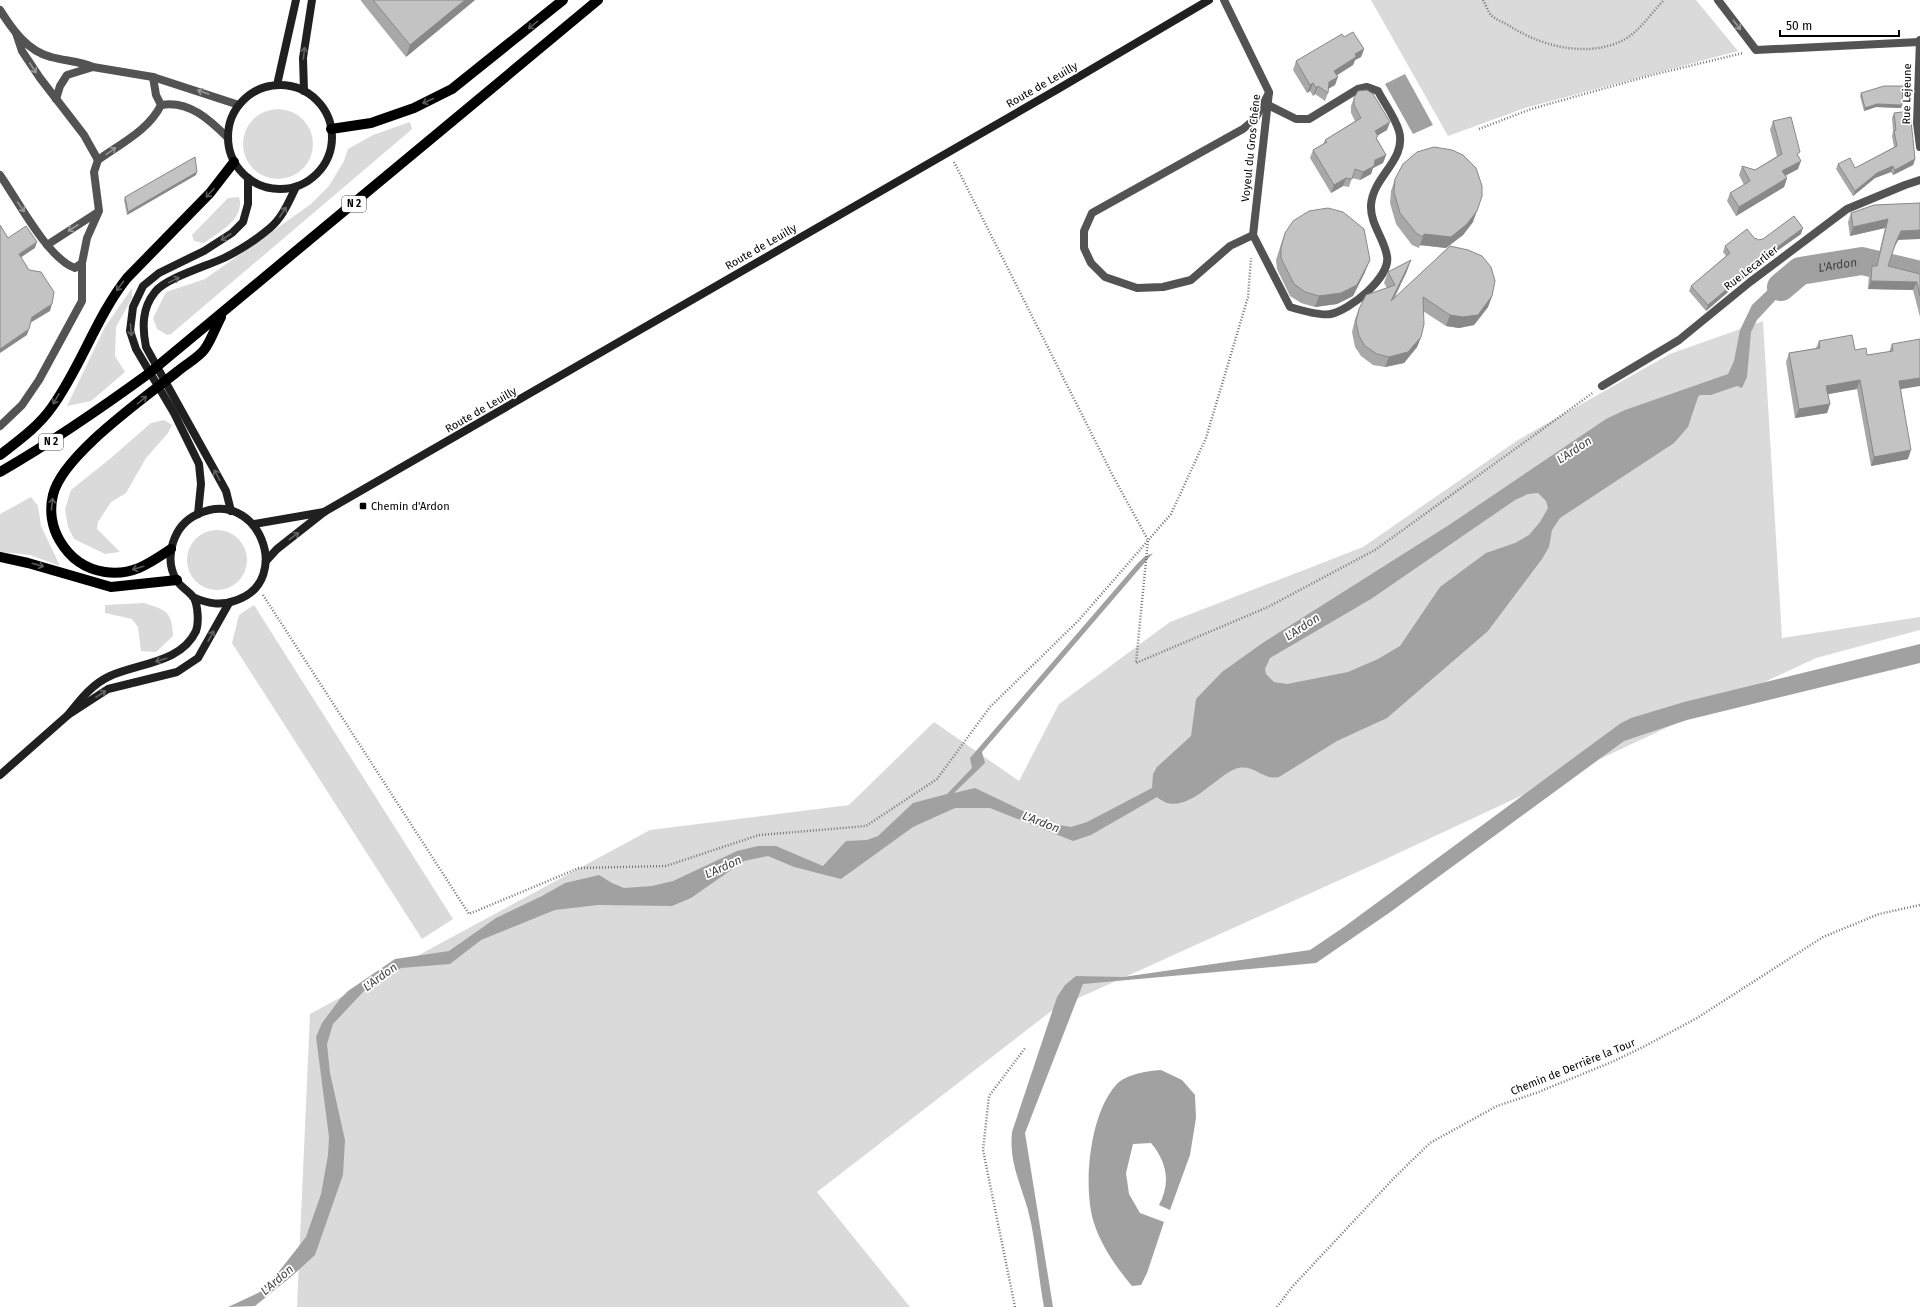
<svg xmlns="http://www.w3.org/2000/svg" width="1920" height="1307" viewBox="0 0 1920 1307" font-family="'Fira Sans',sans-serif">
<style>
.green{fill:#dadada}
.water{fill:#a1a1a1;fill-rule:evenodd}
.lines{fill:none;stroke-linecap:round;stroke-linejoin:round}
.river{stroke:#a1a1a1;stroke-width:28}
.path{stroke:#757575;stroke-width:2.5;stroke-dasharray:1 2;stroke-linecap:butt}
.lane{stroke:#535353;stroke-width:8}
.street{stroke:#535353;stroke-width:8}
.secondary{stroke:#202020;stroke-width:8}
.primary{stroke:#000;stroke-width:10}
.wall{fill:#a8a8a8}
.shaded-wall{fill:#888}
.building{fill:#c3c3c3;stroke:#888}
.oneway{stroke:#595959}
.oneway2{stroke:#989898}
.oneway3{stroke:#636363}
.poi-dot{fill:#000;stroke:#fff;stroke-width:1.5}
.labels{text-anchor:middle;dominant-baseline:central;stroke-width:3.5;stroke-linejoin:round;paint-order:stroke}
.shield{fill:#fff;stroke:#4c4c4c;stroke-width:1}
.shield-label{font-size:10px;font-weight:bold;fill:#000}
.street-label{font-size:11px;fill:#000;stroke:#fff}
.poi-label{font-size:11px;fill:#000;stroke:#fff;text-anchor:start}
.water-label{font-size:12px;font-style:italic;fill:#424242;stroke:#fff}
</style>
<rect width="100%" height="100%" fill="#fff"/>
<g class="green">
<polygon points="1371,0 1696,0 1738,51 1525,108 1448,136"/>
<circle cx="278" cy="144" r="35"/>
<polygon points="410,122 412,129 404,136 171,334 167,335 157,329 153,318 166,292 205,279 311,204 329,186 344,161 348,149 373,135"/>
<path d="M239,197C246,218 218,233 204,243L194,241L192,235L228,198Z"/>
<polygon points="132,288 132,298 116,327 115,356 125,372 91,401 67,406 105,327"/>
<polygon points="1763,321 1782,638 1920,617 1920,630 1816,658 1375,864 1054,1009 817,1192 910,1307 297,1307 310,1014 650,830 849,805 934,722 1019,781 1059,704 1170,622 1363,547 1518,440 1670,354"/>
<polygon points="164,420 172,425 168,433 146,458 126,493 111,502 98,522 97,529 120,552 105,554 74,539 68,527 65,509 71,490 111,458 151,423"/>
<polygon points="31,497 38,506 41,526 60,566 30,555 0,552 0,514"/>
<circle cx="217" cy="560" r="30"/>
<path d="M144,603C166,610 172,611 173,636L156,652L141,651L138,627L132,619L105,613V605Z"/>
<polygon points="254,605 453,919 422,939 232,643 239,615"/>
</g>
<g class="water">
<polygon points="1405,74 1433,125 1413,134 1385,84"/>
<polygon points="1853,255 1870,255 1870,257 1920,269 1920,278 1867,267 1824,272 1822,261"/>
<path d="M1813,263L1814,274L1795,279L1757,320L1751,332L1747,377L1742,388L1737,386L1711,395H1700L1698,397L1688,427L1674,443L1560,518L1552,530L1549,547L1542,559L1488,631L1387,718L1337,741L1279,777C1263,781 1253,762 1235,769C1213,778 1183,820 1157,797L1091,835L1073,841L990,808H955L913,827L841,879L794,867L768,856L744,861L691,898L672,906L598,905L555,910L481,940L450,964L401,968L364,991L333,1024L327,1044L330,1073L345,1140L343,1175L315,1255L292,1276L255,1306L228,1307L260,1292L277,1274L306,1237L321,1194L328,1155L329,1137L316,1037L322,1023L340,999L348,991L395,959L449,951L496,918L542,896L565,883L599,875L612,883L624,888L652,886L673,881L737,851L758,846H776L823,866L846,841L867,840L878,836L913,803L947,794L972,768L970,758L1137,564L1144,557L1153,553L982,752L985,763L954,793L975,788L1048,823L1071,827L1087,822L1152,788L1153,774L1157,767L1191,736L1196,699L1222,672L1264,642L1449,525L1606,419L1625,410L1728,374L1734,361L1740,330L1752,305L1794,265ZM1538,493L1546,501L1548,508L1540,522L1529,535L1515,543L1486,553L1440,587L1400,646L1378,659L1348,672L1287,684L1274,682L1266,674L1265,669L1270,658L1371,599L1515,500L1528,494Z"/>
<path d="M1920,644V663L1687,720L1624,741L1389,913L1316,963L1083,984L1025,1133L1053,1307H1044C1038,1275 1036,1241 1028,1210C1020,1182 1009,1162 1012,1132L1057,997L1065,985L1076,976L1123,977L1310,950L1344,927L1621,723L1631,718L1684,702Z"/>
<path d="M1161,1070L1182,1080L1195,1095L1196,1118L1190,1155L1170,1210L1159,1205C1171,1183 1167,1162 1151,1143L1133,1144L1126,1173L1129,1194L1140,1213L1164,1222L1147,1273L1141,1285L1132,1286C1116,1267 1100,1244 1093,1220C1083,1183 1090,1114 1116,1085C1126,1074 1147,1071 1161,1070Z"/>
</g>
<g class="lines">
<path class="river" id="s1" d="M1781,287L1800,271L1862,261L1920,275"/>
<g class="path">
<path d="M1483,0C1486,5 1488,12 1492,16C1497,20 1503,22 1508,25C1539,45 1581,57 1617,43C1638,35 1649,15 1664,0"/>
<polyline points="1479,129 1531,109 1652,75 1743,53"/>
<polyline points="954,162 1113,476 1148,540 1136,663 1268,607 1375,550 1594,392"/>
<polyline points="263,595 469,914 579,868 666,866 759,835 866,826 937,779 990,707 1079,620 1171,514 1206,438 1248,297 1251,258"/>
<polyline points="1015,1307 983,1150 989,1096 1026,1047"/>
<polyline points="1277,1307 1292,1287 1395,1177 1430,1143 1497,1106 1536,1093 1612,1062 1645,1046 1697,1018 1823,937 1879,914 1920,905"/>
</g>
<g class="lane">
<path d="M0,10C12,29 27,51 51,57C65,61 80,61 93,67L153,77L239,105"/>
<path d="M16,33L22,51L40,78L84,135L98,160C120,144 149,130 161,105L156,95L153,77"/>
<polyline points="56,99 60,86 67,75 93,67"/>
<path d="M161,105C189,100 210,120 228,138"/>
<path d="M1268,105L1296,119H1309L1358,89L1367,87L1378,91C1384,103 1395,117 1399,131C1407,160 1373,176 1371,205C1370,224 1384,238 1387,256C1391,277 1350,310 1331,314C1321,316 1300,310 1290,307L1253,235L1230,246L1191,280L1163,287L1137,288L1105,277L1091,263L1084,248V231L1092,213L1243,129L1255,119L1269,93"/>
<path d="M0,175C17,199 48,259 75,268L82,263L87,238L99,211L94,172L98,160"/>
<polyline points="47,245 98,212"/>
</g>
<g class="street">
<polyline points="1224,0 1269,92 1253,235"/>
<polyline points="1718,0 1756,50 1919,42"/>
<polyline points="1920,40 1917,123 1920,147"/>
<polyline points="1602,386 1679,340 1750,282 1847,209 1905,185 1920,180"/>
<polyline points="0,426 22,405 39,380 82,301 82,263"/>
</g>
<g class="secondary">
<polyline points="277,85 296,0"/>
<circle cx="280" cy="137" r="52"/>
<polyline points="304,91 303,58 312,0"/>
<path d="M231,511L226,491L210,462L146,347C142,327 142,308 155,292C166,278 207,266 224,258C240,250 257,239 270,228C283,217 289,201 296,187"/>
<polyline points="198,514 201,484 199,464 174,413 136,349 130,331 133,307 143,286 159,273 204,251 232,233 243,222 248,204 248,178"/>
<polyline points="254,524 324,512"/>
<polyline points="266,561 277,549 324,512 1058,89 1209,0"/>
<path d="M68,715C80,700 92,684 110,676C139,663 181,663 196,631C199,623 198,606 194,598C190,592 182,588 177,581C163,558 173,525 198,514C258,486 294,580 237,600C221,606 208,604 193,597"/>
<polyline points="0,775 68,715 108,689 177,672 198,658 229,603"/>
</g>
<g class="primary">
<polyline points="331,129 371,123 414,108 452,89 563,0"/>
<path d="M0,455C18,441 38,427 52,407C81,367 96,317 127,278L210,193L234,162"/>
<path d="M0,472C52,442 100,409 148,374L598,0"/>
<path d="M171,549C150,563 133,576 105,572C85,569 70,558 60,541C52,528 49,511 53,495C62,455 146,397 178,371C186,364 198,358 204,350C211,341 215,328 221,317"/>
<polyline points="0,557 28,563 111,587 177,580"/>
</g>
</g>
<g class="wall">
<polygon points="361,0 475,0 406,57 361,1"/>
<polygon points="1344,37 1364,49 1361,57 1355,60 1353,65 1337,75 1335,85 1328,89 1328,93 1325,101 1315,94 1313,96 1310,91 1307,93 1293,70 1296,61"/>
<polygon points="1861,93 1902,105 1901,108 1876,107 1864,111 1860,96"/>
<polygon points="1354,98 1387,130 1377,135 1377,139 1386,155 1383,163 1373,168 1371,174 1360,180 1352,178 1349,187 1343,186 1331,193 1310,158 1313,150 1323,144 1325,140 1355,121 1351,113 1351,106"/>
<polygon points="1894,113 1915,159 1913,165 1893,175 1891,172 1875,178 1853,196 1836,169 1838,164 1855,168 1894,147 1892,136 1893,131 1892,118"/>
<polygon points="1773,121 1799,157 1798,169 1785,176 1787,178 1784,187 1736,216 1727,201 1730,193 1744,185 1739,175 1742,166 1755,170 1777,156 1770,130"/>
<polygon points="196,175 127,215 124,200 125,197"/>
<polygon points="1395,179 1473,222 1463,235 1446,248 1420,245 1419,248 1412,245 1396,224 1390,203 1391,191"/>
<polygon points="1920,203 1894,248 1888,266 1920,274 1920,317 1913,290 1868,289 1869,274 1872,266 1876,266 1885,228 1850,236 1848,222 1851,213"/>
<polygon points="1285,233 1365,272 1353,296 1337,304 1315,307 1301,303 1290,296 1277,269 1276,260 1281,244"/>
<polygon points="1801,234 1770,256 1706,311 1689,291 1691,286 1726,256 1723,252 1725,246 1755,239 1758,240"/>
<polygon points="1450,246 1492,296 1488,307 1474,325 1459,328 1446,326 1423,311 1421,337 1417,347 1404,363 1385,367 1373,365 1361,356 1355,347 1352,332 1355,319 1359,309 1387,288 1384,283 1388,272 1407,271 1394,299"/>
<polygon points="1819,341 1855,350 1867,355 1889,352 1892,344 1901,389 1908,459 1871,466 1857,389 1828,394 1830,404 1827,413 1795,418 1786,362 1789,353 1816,348"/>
</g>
<g class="shaded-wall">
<polygon points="465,0 475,0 406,57 410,45"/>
<polygon points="1364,49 1361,57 1355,60 1353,65 1331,79 1334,71 1355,54"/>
<polygon points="1338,77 1335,85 1326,90 1329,82"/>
<polygon points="1313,83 1310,91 1307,93 1310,85"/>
<polygon points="1318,86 1315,94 1313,96 1316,88"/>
<polygon points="1877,104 1902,105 1901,108 1876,107 1864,111 1865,108"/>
<polygon points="1390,122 1387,130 1372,139 1375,131"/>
<polygon points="1386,155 1383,163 1373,168 1371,174 1360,180 1363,172 1375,160"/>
<polygon points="1915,159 1913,165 1893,175 1895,170"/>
<polygon points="1801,161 1798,169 1779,179 1782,171"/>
<polygon points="1893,166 1891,172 1875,178 1853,196 1855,191 1877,173"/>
<polygon points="197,172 196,175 127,215 128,212"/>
<polygon points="1346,178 1343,186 1331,193 1334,185"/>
<polygon points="1787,178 1784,187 1736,216 1739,207"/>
<polygon points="1477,211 1473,222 1463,235 1446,248 1420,245 1419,248 1424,234"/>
<polygon points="1888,219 1885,228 1850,236 1853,227"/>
<polygon points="1803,228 1801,234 1770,256 1706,311 1708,305 1772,251"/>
<polygon points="1920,230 1920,239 1898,240 1892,250 1896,242 1901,231"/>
<polygon points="37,242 35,248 17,260 19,254"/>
<polygon points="1370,260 1365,272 1353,296 1337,304 1315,307 1319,296"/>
<polygon points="1411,260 1407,271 1387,312 1391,301"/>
<polygon points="1871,281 1917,282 1913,290 1868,289"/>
<polygon points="1492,296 1488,307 1474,325 1459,328 1446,326 1450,315"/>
<polygon points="52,304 50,311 30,323 32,317"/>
<polygon points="29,329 27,335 0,353 0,349"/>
<polygon points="1421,337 1417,347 1404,363 1385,367 1389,357"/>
<polygon points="1920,378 1920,386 1896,390 1899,381"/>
<polygon points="1860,380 1857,389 1823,395 1826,386"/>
<polygon points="1830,404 1827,413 1795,418 1799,409"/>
<polygon points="1911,450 1908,459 1871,466 1874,457"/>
</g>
<g class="building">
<polygon points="373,0 465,0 410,45"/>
<polygon points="1353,32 1364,49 1355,54 1356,57 1334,71 1338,77 1329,82 1328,93 1318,86 1316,88 1313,83 1310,85 1296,61 1342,34 1344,37"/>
<polygon points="1884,86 1903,86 1902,105 1877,104 1865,108 1861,93"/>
<polygon points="1367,90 1373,94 1390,122 1375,131 1378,136 1376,138 1386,155 1375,160 1374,166 1363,172 1355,169 1352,179 1346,178 1334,185 1313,150 1327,142 1325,140 1361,118 1354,105 1354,98 1358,91"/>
<polygon points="1910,111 1915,159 1895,170 1893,166 1877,173 1855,191 1838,164 1850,158 1855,168 1897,146 1894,131 1896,130 1894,113"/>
<polygon points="1791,117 1800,152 1797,154 1801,161 1782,171 1787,178 1739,207 1730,193 1750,181 1742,166 1755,170 1782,154 1773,121"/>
<polygon points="1434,147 1452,150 1463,155 1476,168 1482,186 1482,196 1477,211 1467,224 1451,237 1424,234 1423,237 1416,233 1400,213 1394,192 1395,179 1403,164 1417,152"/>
<polygon points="195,157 197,172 128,212 125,197"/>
<polygon points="1920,203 1920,230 1901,231 1896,242 1888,266 1920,274 1920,296 1917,282 1871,281 1872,266 1877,266 1888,219 1853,227 1851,213 1874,205"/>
<polygon points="1328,208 1343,212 1364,229 1370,260 1357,285 1341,293 1319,296 1305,292 1294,284 1281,258 1281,248 1285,233 1293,221 1309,211"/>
<polygon points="1794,216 1803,228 1772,251 1708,305 1691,286 1730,253 1725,246 1747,229 1755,239 1756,238 1758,240 1763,239"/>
<polygon points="0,225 8,238 26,226 37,242 19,254 29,270 41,272 54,292 52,304 32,317 29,329 0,349"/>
<polygon points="1450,246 1468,250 1482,256 1491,267 1495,281 1492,296 1478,315 1463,317 1450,315 1423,297 1424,324 1421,337 1408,352 1389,357 1377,354 1365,346 1359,336 1356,322 1359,309 1366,295 1395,285 1388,272 1411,260 1391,301"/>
<polygon points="1852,335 1855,350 1866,348 1867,355 1893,351 1892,344 1920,339 1920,378 1899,381 1911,450 1874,457 1860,380 1826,386 1830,404 1799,409 1789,353 1820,348 1819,341"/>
</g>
<defs><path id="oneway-shaft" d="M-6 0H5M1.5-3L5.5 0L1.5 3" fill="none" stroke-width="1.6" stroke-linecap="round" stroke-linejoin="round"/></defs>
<g class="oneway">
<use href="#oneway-shaft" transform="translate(533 25) rotate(141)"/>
<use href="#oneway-shaft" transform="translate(428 101) rotate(156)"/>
<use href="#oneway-shaft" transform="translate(210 193) rotate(132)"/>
<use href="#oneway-shaft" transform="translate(120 286) rotate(127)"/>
<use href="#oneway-shaft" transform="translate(56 399) rotate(119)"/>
<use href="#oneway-shaft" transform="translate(142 400) rotate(-39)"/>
<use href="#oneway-shaft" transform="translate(52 504) rotate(-85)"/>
<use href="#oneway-shaft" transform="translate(38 565) rotate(16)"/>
<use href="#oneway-shaft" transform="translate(138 568) rotate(164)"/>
</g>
<g class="oneway2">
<use href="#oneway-shaft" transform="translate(1737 25) rotate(53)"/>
<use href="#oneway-shaft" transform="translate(33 68) rotate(57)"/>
<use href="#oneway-shaft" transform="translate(203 92) rotate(-161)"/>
<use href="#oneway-shaft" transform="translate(111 151) rotate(-36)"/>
<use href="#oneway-shaft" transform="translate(21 207) rotate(55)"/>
<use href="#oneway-shaft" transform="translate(73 228) rotate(147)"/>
</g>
<g class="oneway3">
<use href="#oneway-shaft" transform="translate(304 53) rotate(-84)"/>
<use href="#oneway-shaft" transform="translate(283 212) rotate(-57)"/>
<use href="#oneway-shaft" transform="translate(226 237) rotate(147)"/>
<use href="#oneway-shaft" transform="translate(174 280) rotate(-26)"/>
<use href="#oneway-shaft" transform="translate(131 330) rotate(85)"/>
<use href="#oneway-shaft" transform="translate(217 475) rotate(-117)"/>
<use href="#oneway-shaft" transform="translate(294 536) rotate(-37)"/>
<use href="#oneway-shaft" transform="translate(211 636) rotate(-61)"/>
<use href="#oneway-shaft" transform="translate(161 660) rotate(163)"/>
<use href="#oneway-shaft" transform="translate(101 694) rotate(-33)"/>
</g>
<rect class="poi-dot" x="359" y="502" width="8" height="8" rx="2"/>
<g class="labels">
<g class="shield">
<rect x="342" y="196" width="24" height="16" rx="3"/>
<rect x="39" y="434" width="24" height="16" rx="3"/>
</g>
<g class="shield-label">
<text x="354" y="204">N 2</text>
<text x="51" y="442">N 2</text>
</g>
<g class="street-label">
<text transform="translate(1042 85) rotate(-30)">Route de Leuilly</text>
<text transform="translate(1907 94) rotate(-89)">Rue Lejeune</text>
<text transform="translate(1251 148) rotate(-84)">Voyeul du Gros Chêne</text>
<text transform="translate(761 247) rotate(-30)">Route de Leuilly</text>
<text transform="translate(1751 268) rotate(-38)">Rue Lecarlier</text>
<text transform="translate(481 410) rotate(-30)">Route de Leuilly</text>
<text transform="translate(1573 1067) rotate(-22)">Chemin de Derrière la Tour</text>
</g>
<g class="poi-label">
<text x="371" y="506">Chemin d'Ardon</text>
</g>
<g class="water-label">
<text stroke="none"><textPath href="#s1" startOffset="63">L'Ardon</textPath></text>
<text transform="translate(1574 450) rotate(-33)">L'Ardon</text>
<text transform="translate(1302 627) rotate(-33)">L'Ardon</text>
<text transform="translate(1041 822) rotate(21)">L'Ardon</text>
<text transform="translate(723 867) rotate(-24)">L'Ardon</text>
<text transform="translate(380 977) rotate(-36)">L'Ardon</text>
<text transform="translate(277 1280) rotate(-41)">L'Ardon</text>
</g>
</g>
<path d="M1780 30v6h119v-6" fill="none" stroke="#000000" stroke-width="2"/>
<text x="1786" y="30" font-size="12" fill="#000000" stroke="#ffffff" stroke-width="3" paint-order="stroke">50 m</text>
</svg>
